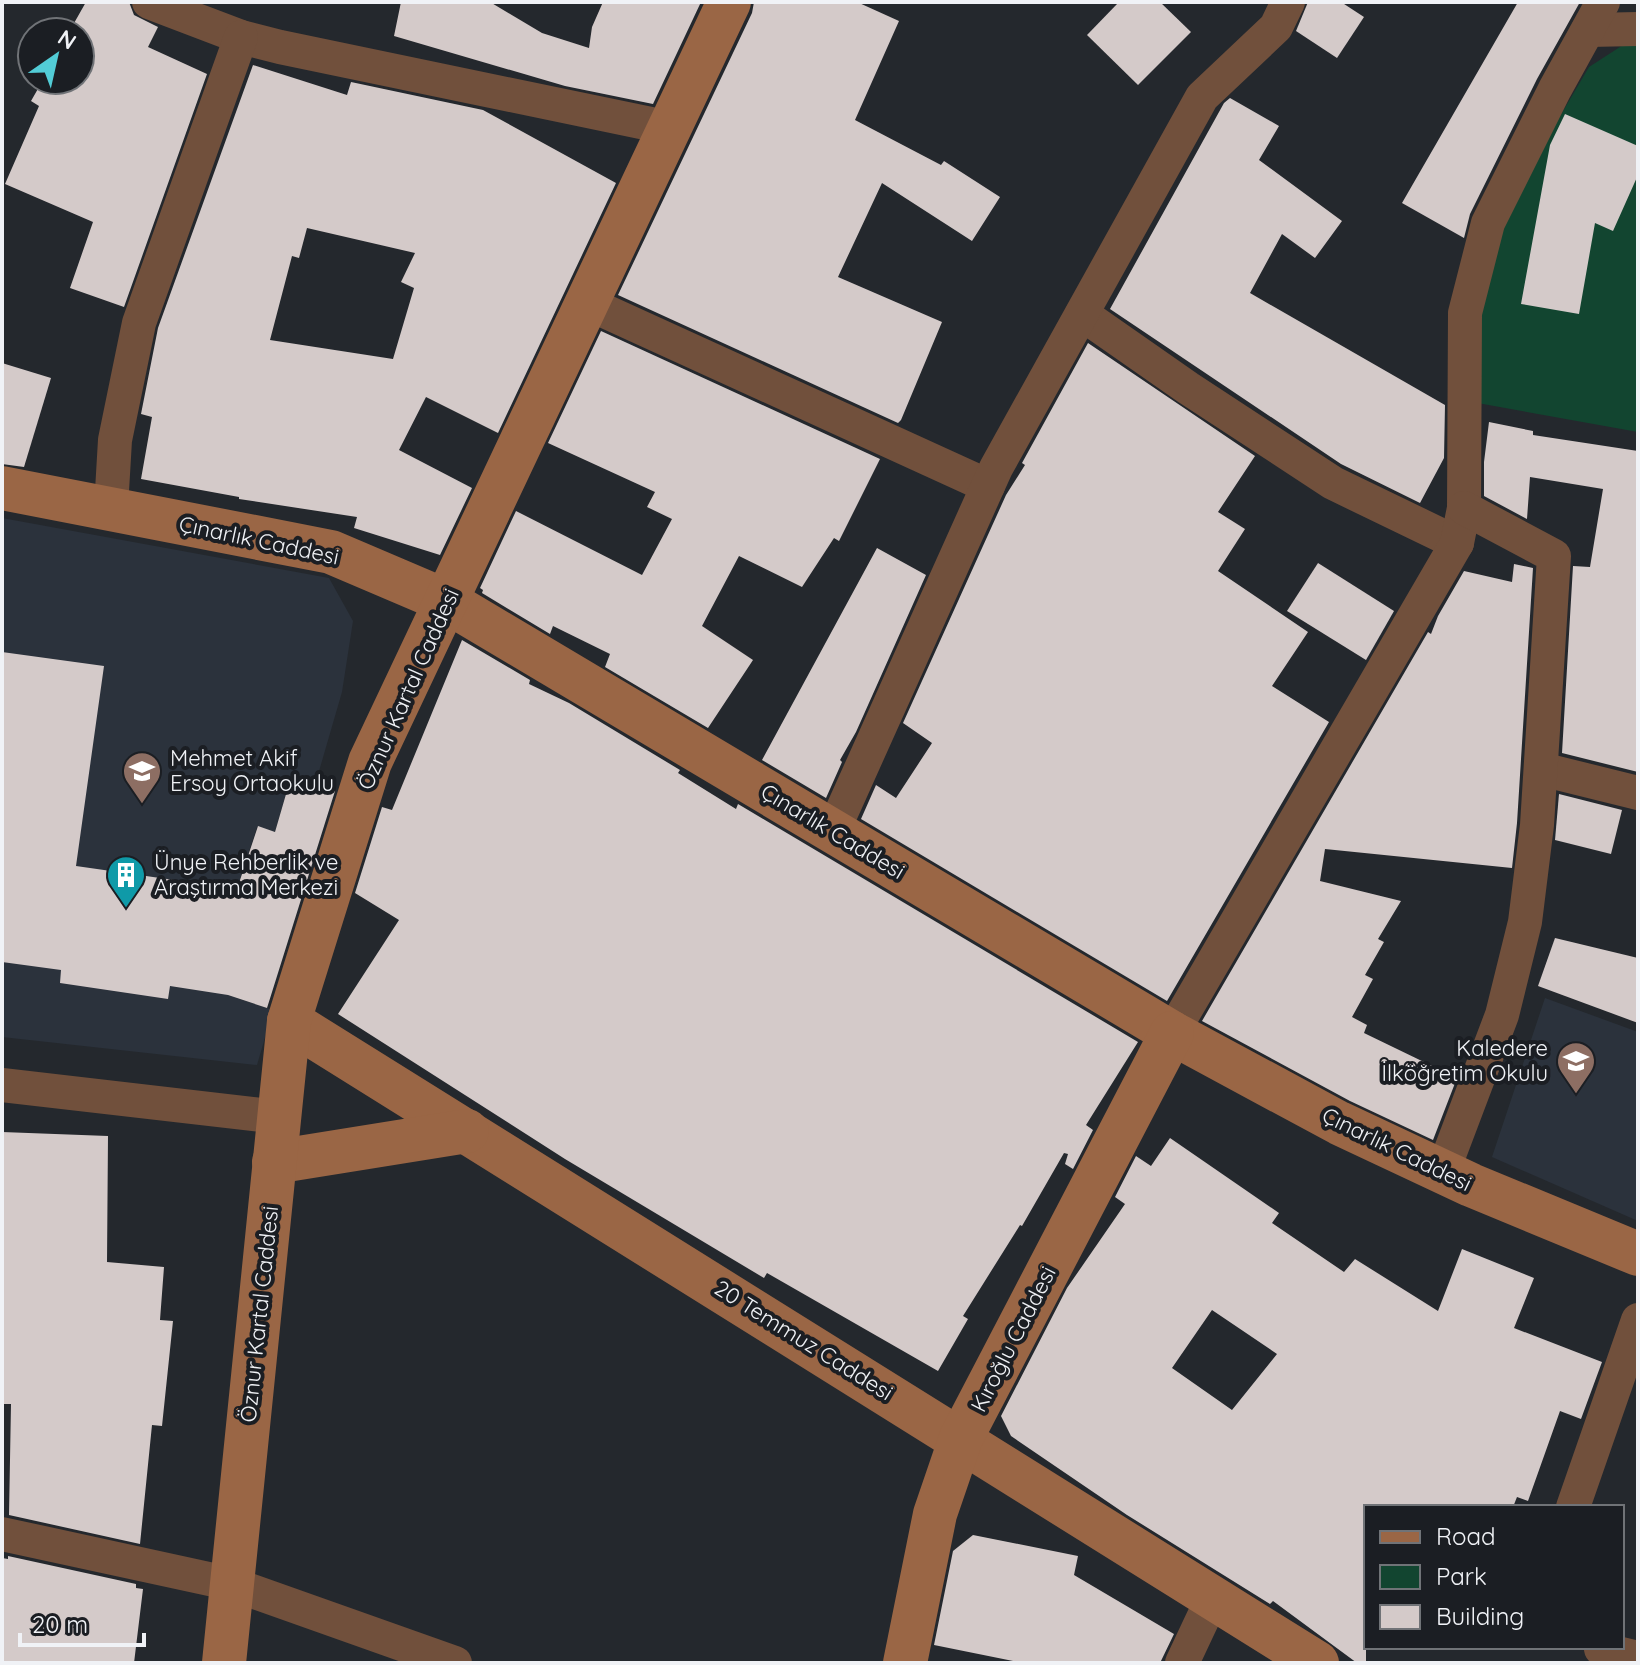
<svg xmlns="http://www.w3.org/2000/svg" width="1640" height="1665" viewBox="0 0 1640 1665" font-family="Quicksand,sans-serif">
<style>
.built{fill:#2b323c}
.green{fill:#124530}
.building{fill:#d4cac9;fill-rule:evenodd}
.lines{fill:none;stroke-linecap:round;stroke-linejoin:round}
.street{stroke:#71503c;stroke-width:34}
.secondary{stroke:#9a6645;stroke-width:44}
.labels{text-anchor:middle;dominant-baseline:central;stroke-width:8;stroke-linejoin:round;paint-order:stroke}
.street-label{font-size:22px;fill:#f0f2f6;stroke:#1b1e23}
.poi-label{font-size:22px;fill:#f0f2f6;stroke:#1b1e23;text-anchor:start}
</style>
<rect width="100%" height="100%" fill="#24282d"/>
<g class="built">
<polygon points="2,518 329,578 353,621 342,692 315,785 291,777 275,832 257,827 223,931 222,993 273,1010 257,1065 2,1037"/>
<polygon points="1545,998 1638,1032 1638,1221 1492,1157"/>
</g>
<polygon class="green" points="1638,43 1638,432 1472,402 1473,314 1508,204 1589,67 1623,45"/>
<g class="building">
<polygon points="86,2 129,2 134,15 158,27 148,47 207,74 124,307 70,288 93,222 5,184 39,106 31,101 43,80 80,80 80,32 69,32"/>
<polygon points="401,2 490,2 542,33 589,48 592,27 603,2 701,2 653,104 565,86 394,36"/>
<polygon points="754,2 857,2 899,21 855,120 941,165 944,161 1000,197 972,241 882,183 838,277 942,322 901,420 898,423 618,295 752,13"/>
<polygon points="1119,2 1160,2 1191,32 1138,85 1087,35"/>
<polygon points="1308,2 1341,2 1364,17 1337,58 1296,31"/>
<polygon points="1518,2 1580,2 1537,79 1470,214 1464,238 1402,203"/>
<path d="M253,65L347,95L351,82L483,110L616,183L498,433L426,397L399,450L472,488L440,555L354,528L357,517L239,499V497L141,479L152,417L141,414L158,328ZM307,228L415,253L401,282L414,288L393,359L270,340L292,256L299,258Z"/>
<polygon points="1230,98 1279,126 1259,160 1342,221 1315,258 1282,234 1250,293 1445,405 1444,458 1420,503 1341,464 1110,309 1224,103"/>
<polygon points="1565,114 1638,146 1638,175 1613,231 1595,223 1579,314 1521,304 1550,145"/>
<polygon points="601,331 880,459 839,541 834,538 802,587 739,556 702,626 753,660 708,728 605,667 610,654 553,626 550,634 482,593 483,590 480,588 516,511 642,575 672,519 647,507 655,492 548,443"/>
<polygon points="1088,343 1255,456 1218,512 1245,529 1218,571 1308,632 1272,686 1329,722 1167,1001 861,819 876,785 896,798 932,743 903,723 1006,495 1025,465 1022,463"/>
<polygon points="2,363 51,378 24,467 2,464"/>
<polygon points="1489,422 1533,431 1533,435 1638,451 1638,772 1562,753 1573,566 1590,567 1603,489 1530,477 1527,519 1484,496 1484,462"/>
<polygon points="877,548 926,575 856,732 840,760 842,762 826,798 762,760"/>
<polygon points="1318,563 1394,611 1366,660 1287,611"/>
<polygon points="1514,564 1533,568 1517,823 1512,868 1325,849 1320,881 1401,901 1378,939 1384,942 1365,975 1373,979 1352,1017 1367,1025 1364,1033 1457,1078 1433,1140 1350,1101 1202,1021 1428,632 1431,634 1438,616 1464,571 1512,582"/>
<polygon points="462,640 530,680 529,684 569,703 680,770 678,773 736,809 738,804 1138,1042 1086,1125 1093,1130 1073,1169 1065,1164 1068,1154 1064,1153 1022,1226 1020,1225 963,1316 968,1319 938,1371 767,1273 764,1278 565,1159 338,1014 399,920 355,893 382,807 392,810"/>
<polygon points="2,652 104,666 76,866 237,889 258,826 275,832 291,777 335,791 267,1008 228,995 170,986 168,999 60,983 61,970 2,962"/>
<polygon points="1559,794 1622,810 1611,854 1555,840"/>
<polygon points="1555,938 1638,958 1638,1023 1538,986"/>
<polygon points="2,1132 108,1136 107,1262 164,1267 160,1320 173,1321 162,1426 152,1425 140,1544 9,1515 11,1404 2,1404"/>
<path d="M1170,1138L1279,1213L1272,1223L1344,1272L1355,1259L1438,1311L1462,1249L1534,1278L1514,1328L1602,1362L1581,1419L1560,1411L1528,1501L1517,1497L1513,1507H1366V1663H1357L1273,1601L1270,1604L1127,1515L1011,1436L1001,1416L1067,1288L1125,1204L1115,1197L1136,1156L1151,1166ZM1212,1310L1277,1354L1232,1410L1172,1368Z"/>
<polygon points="973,1535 1078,1556 1074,1575 1174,1634 1160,1663 1023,1663 934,1645 953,1551"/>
<polygon points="8,1556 136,1584 136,1588 143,1589 134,1663 2,1663 2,1558 8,1559"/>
</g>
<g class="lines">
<g class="street">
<polyline points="149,2 241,37 280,47 670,128"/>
<polyline points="1588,30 1638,29"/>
<polyline points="587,303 988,486"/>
<polyline points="1082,314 1188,388 1333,483 1457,543"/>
<polyline points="111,508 115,440 139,323 241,37"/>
<polyline points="1541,769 1638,793"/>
<polyline points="833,831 996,468 1202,97 1276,27 1288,2"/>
<polyline points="1172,1033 1457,543 1464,508 1465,313 1488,223 1555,89 1603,2"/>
<polyline points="2,1085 279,1117"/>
<polyline points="1443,1171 1502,1015 1525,922 1537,825 1554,556 1464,508"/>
<polyline points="1573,1507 1638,1320"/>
<polyline points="2,1534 232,1584 455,1663"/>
<polyline points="1601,1649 1638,1658"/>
<polyline points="1182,1663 1213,1597"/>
</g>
<g class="secondary">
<polyline points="2,488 331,552 446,601 1172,1033 1339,1123 1471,1185 1638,1254"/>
<polyline points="289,1021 1317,1663"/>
<polyline points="274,1162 467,1131"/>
<polyline points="224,1663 289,1021 370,762 729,2"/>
<polyline points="905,1663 935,1514 961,1438 1172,1033"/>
</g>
</g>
<defs>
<symbol id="school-pin" viewBox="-11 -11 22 30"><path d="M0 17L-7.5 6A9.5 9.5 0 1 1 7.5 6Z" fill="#8d6e63" stroke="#1b1e23"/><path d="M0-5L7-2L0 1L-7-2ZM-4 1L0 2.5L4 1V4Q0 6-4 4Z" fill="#fff"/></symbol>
<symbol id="building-pin" viewBox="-11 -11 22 30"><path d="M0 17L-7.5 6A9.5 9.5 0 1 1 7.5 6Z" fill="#0f9aa8" stroke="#1b1e23"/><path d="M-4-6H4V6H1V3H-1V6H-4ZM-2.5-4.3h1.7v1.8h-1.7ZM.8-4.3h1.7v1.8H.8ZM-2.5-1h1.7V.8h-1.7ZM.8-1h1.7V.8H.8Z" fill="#fff"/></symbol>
</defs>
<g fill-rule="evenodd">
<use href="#school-pin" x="120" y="749" width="44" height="60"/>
<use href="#building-pin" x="104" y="853" width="44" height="60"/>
<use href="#school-pin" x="1554" y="1039" width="44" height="60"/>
</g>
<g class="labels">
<g class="street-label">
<text transform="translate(259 540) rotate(12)">Çınarlık Caddesi</text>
<text transform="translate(408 689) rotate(-66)">Öznur Kartal Caddesi</text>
<text transform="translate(833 831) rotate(31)">Çınarlık Caddesi</text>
<text transform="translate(1397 1149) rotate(26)">Çınarlık Caddesi</text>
<text transform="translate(259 1314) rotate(-84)">Öznur Kartal Caddesi</text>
<text transform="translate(1013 1339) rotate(-63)">Kıroğlu Caddesi</text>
<text transform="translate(804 1340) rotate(32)">20 Temmuz Caddesi</text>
</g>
<g class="poi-label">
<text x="170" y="758">Mehmet Akif<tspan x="170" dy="25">Ersoy Ortaokulu</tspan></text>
<text x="154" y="862">Ünye Rehberlik ve<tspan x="154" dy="25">Araştırma Merkezi</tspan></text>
<text x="1548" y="1048" text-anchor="end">Kaledere<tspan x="1548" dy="25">İlköğretim Okulu</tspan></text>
</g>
</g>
<rect width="1640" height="1665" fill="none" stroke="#f0f2f6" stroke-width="8"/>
<rect x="1364" y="1505" width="260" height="144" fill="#1b1e23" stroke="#707377" stroke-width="2"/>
<rect x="1380" y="1531" width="40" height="12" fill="#9a6645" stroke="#707377" stroke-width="2"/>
<text x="1436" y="1545" font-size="24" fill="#f0f2f6">Road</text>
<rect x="1380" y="1565" width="40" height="24" fill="#124530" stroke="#707377" stroke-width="2"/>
<text x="1436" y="1585" font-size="24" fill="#f0f2f6">Park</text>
<rect x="1380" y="1605" width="40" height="24" fill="#d4cac9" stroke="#707377" stroke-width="2"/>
<text x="1436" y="1625" font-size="24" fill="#f0f2f6">Building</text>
<g transform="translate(56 56) rotate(34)"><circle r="38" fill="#1b1e23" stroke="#707377" stroke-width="2"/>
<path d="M0-6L14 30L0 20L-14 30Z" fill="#52ccd6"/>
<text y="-12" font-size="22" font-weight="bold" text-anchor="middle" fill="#f0f2f6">N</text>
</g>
<path d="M20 1633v12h124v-12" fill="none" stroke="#f0f2f6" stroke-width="4"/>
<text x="32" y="1633" font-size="24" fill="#f0f2f6" stroke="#1b1e23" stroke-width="6" paint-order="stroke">20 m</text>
</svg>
